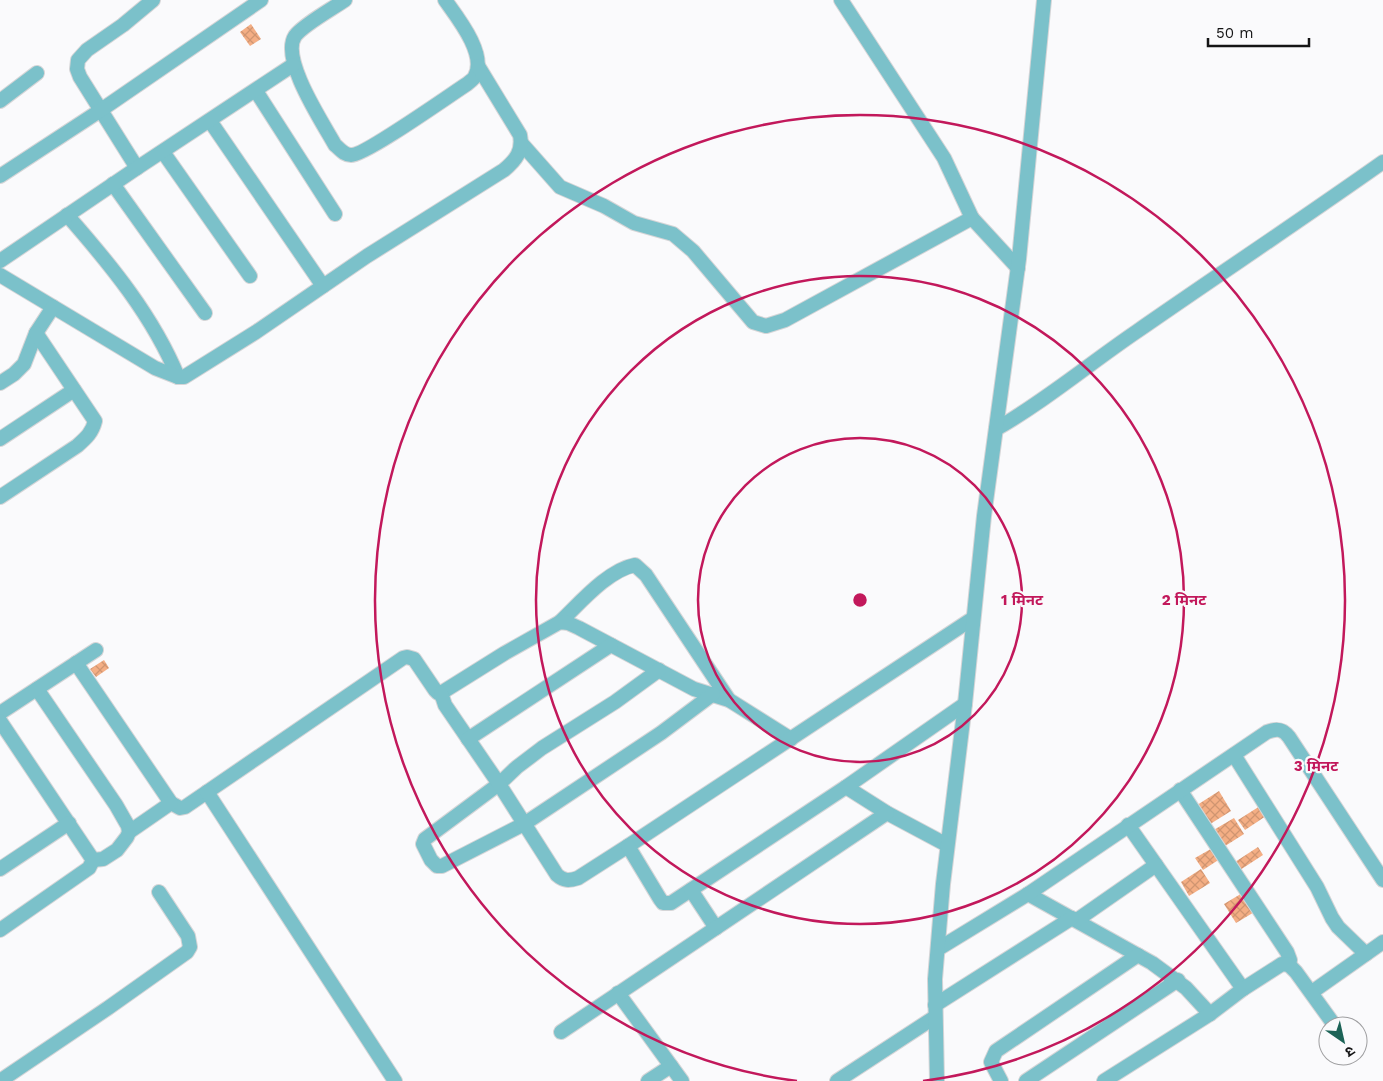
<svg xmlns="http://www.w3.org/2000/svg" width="1383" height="1081" viewBox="0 0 1383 1081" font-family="'Work Sans','Noto Sans Devanagari',sans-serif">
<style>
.building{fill:url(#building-cross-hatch)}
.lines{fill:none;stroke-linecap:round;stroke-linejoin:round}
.minor-casing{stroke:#d5d5d7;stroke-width:16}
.minor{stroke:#7bc1ca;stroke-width:14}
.ring{fill:none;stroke:#c2185b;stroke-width:2.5}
.centre{fill:#c2185b;stroke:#fafafc;stroke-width:2.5}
.ring-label{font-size:15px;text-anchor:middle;font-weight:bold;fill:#c2185b;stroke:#fafafc;stroke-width:4.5;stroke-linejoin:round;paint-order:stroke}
</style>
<defs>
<pattern id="building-cross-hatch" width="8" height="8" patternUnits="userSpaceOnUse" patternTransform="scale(1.25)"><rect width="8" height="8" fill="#f4ae84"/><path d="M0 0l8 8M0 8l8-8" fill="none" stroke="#d09571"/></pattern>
</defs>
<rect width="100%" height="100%" fill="#fafafc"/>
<g class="building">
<polygon points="251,24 261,39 250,46 240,32"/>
<polygon points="104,660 109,668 96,677 90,669"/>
<polygon points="1219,791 1231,811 1207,826 1194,807"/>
<polygon points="1260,806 1266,816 1245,830 1238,820"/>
<polygon points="1234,818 1244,834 1222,848 1212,831"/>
<polygon points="1216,846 1223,857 1203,870 1195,858"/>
<polygon points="1258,847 1263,855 1240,870 1235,862"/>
<polygon points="1201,869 1210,883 1189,896 1181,882"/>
<polygon points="1244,892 1256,911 1236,923 1224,904"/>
</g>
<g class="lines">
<defs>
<g id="minor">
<path d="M345,0C332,9 303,25 295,36C280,59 323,123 335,145C340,149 344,155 351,155C364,156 450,95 467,84C469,82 474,79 475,76C487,54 457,17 445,0"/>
<polyline points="841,0 944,158 972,218"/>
<polyline points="256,91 335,214"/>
<polyline points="0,101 37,73"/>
<polyline points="210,121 323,286"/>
<polyline points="522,144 560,187 604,206 634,223 673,234 693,251 753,322 766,326 785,320 972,218 1018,268"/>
<polyline points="163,152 250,276"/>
<polyline points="137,168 80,77 77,69 78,60 87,50 123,25 153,0"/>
<polyline points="0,176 101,110 261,0"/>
<polyline points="113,184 205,313"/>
<path d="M67,215C110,264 153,316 178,377"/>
<polyline points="0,261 137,168 293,65"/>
<path d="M0,275L155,368L178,377H184L256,332L367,256L504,170C516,160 523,151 520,135L478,66"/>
<polyline points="0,383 14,374 24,364 36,333 53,307"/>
<path d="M996,429C1045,401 1089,364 1136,332C1218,275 1301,220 1383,162"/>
<polyline points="0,439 74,390"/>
<path d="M0,497L77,446C86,438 92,433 95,421L36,333"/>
<path d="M560,622C580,603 608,570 635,565L646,575L729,700"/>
<polyline points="76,663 171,803 180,808 185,807 207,792 403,658 407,657 414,659 435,690 438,693 441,693 505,653 560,622 568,623 579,628 694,689 729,700 791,739"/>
<polyline points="659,670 615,702 542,748 517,767 499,784 425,839 423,844 431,860 437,866 442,866 524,824 661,733 713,694"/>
<polyline points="37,689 116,805 128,826 129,832 127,837 117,850 103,859 93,860"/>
<path d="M441,693L445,705L499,784L557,875C564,881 569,881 578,878L628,846L972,619"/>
<polyline points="0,713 96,650"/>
<polyline points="0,721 93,860 89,868 0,930"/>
<polyline points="468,739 611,645"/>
<polyline points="1234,755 1317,887 1332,918 1338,927 1366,954"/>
<polyline points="846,787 887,813 947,845"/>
<polyline points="1180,790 1287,952 1290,960 1289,965"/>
<polyline points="207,792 395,1081"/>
<polyline points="1128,825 1243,989"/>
<polyline points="129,832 171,803"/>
<polyline points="628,846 660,899 663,903 671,903 846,787 965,704"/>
<polyline points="0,869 69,823"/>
<polyline points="691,890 716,928"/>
<polyline points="1028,894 1152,963 1186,988 1210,1014"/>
<polyline points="1077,920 1156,865"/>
<path d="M938,949L1028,894L1267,732C1277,728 1283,729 1289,737L1383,880"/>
<polyline points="1312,992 1383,942"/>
<polyline points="618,993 682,1081"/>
<polyline points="935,1005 1072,918"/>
<polyline points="561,1032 887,813"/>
<polyline points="0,1081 108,1008 187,952 190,947 188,936 159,892"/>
<polyline points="648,1081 671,1066"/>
<polyline points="837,1081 935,1017"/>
<polyline points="937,1081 935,979 943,884 965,704 984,516 1019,259 1044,0"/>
<polyline points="1001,1081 991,1062 996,1051 1138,955"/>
<polyline points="1026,1081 1178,980"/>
<polyline points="1104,1081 1210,1014 1243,989 1282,964 1289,965 1296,972 1335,1026"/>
</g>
</defs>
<use href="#minor" class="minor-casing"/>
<use href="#minor" class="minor"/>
</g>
<g class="ring">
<circle cx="860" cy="600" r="162"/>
<circle cx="860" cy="600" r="324"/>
<path d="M797 1081A485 485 0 1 1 923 1081"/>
</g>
<circle cx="860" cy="600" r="8" class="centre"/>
<g class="ring-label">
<text x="1022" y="605">1 मिनट</text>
<text x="1184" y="605">2 मिनट</text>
<text x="1316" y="771">3 मिनट</text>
</g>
<g transform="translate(1343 1041) rotate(146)"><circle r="24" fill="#fafafc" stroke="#9e9ea0"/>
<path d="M0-4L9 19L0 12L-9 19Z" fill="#1c6357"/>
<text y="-8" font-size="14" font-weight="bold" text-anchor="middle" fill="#141415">उ</text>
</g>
<path d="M1208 38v8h101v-8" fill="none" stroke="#141415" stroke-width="2.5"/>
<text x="1216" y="38" font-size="15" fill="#141415" stroke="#fafafc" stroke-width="4" paint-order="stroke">50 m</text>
</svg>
